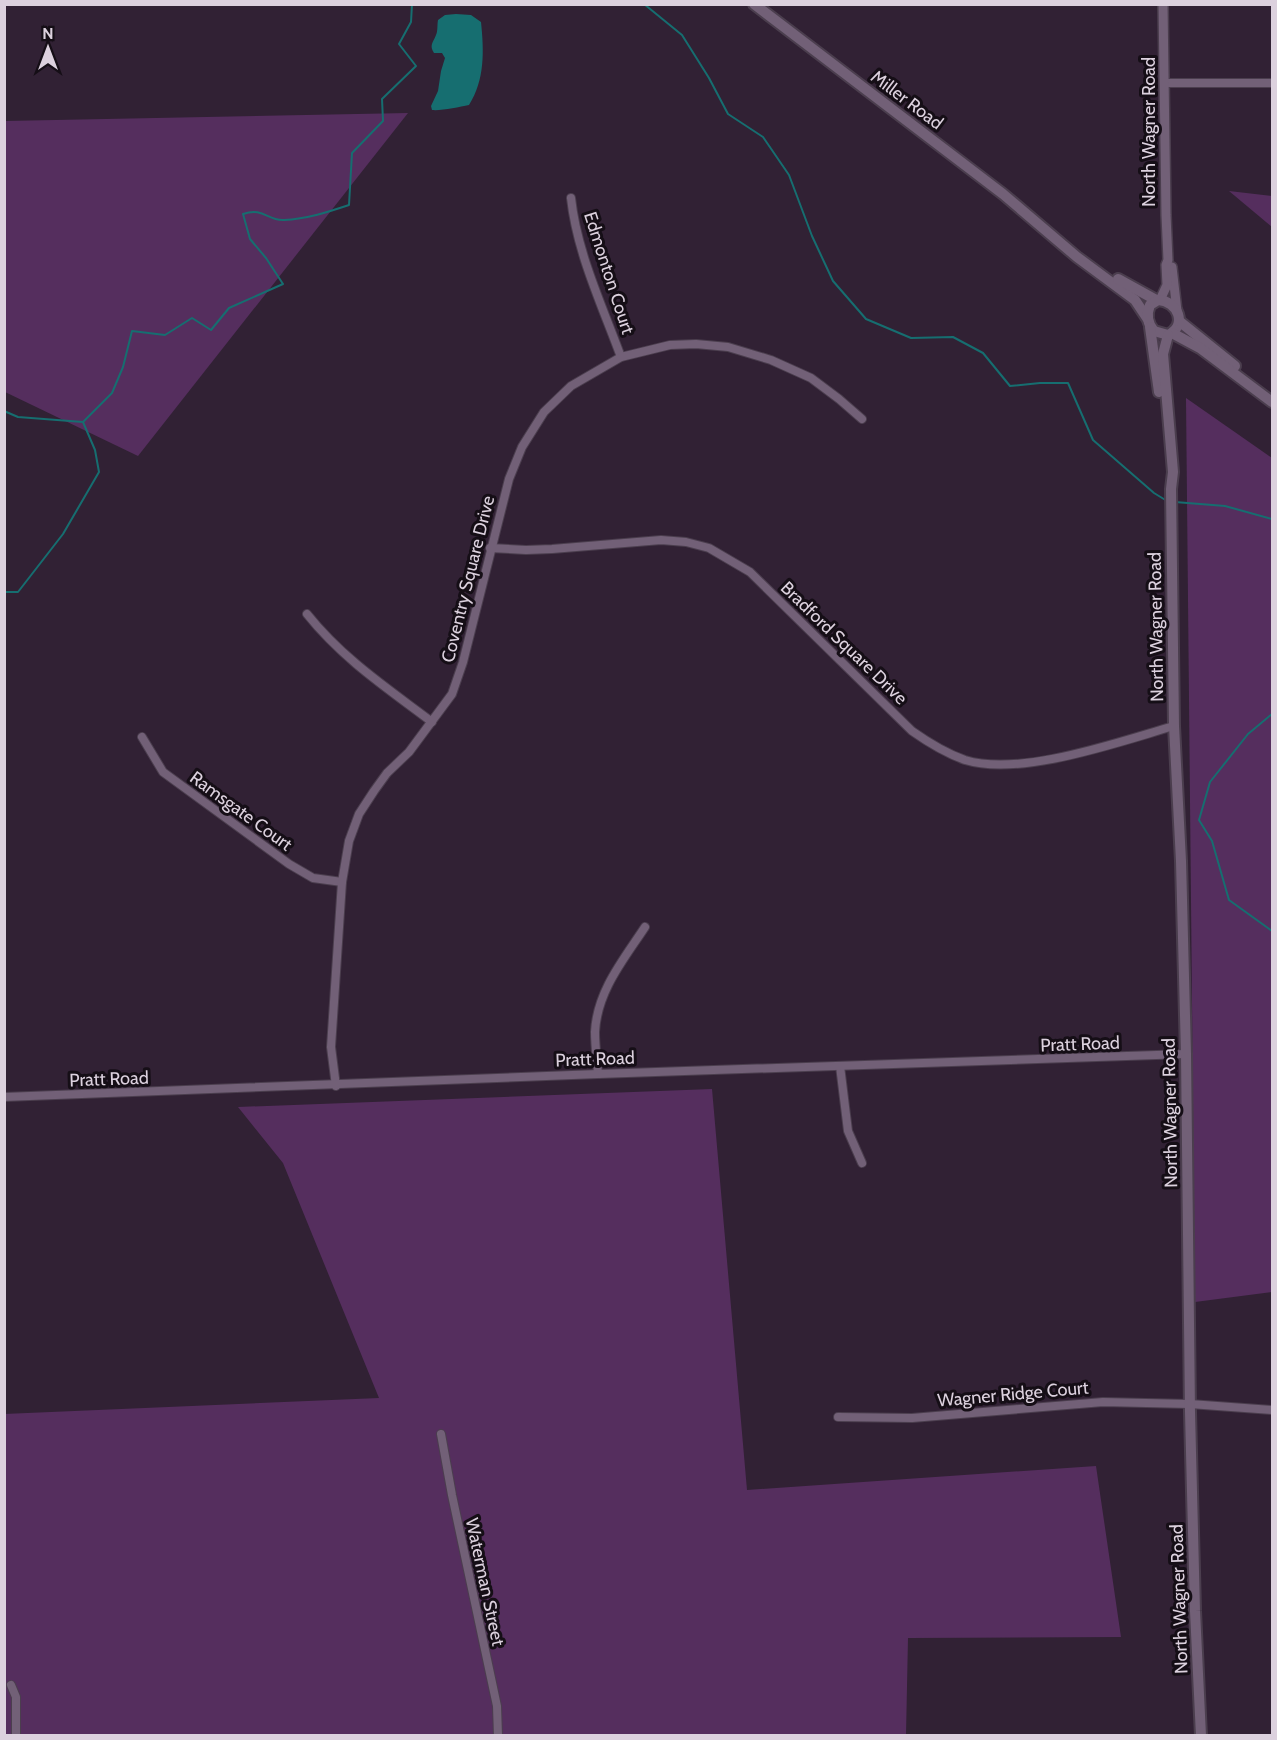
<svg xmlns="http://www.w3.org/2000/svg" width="1277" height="1740" viewBox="0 0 1277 1740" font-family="Cabin,sans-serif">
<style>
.green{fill:#552e5e}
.water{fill:#166e70}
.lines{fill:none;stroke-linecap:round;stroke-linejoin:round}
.stream{stroke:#166e70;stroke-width:2}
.minor-casing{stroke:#4b3e4e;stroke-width:10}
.tertiary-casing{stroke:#4b3e4e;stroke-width:12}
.secondary-casing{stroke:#4b3e4e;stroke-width:14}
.minor{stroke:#726077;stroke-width:8}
.tertiary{stroke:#726077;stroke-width:9}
.secondary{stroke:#726077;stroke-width:10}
.labels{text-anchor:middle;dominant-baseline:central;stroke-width:6;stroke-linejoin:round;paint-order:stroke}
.street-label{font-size:18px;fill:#dcd1de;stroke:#150e16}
</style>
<rect width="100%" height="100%" fill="#312134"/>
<g class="green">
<polygon points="408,113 138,456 5,392 5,121"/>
<polygon points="1229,191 1272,196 1272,227"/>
<polygon points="1186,398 1272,458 1272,1292 1195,1302"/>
<polygon points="712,1089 747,1490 1096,1466 1121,1637 908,1638 906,1735 5,1735 4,1414 379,1398 283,1163 238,1107"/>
</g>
<path class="water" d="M456,14L471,15L481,22C484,51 485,80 469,105C459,107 441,111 432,110L431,106L438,91L441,71L445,58L442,53H434C429,45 433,43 436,35C438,31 437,25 438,20L445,15Z"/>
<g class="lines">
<g class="stream">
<polyline points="644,4 682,35 709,78 728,114 763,137 789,175 812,236 833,281 866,319 911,338 953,337 983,353 1010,386 1040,383 1068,383 1093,440 1154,493 1167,501"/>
<polyline points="4,411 18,417 83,422"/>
<path d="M83,422L112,393L123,367L132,331L165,335L192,318L211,330L229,308L283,284L266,258L250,239L243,214C264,207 267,221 284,220C307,219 328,212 349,205L352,153L383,121L382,99L416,66L399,44L411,22L412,4"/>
<polyline points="1175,502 1225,506 1272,519"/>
<polyline points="4,592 18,592 63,534 99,472 95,450 83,422"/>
<polyline points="1272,714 1248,734 1210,782 1199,820 1212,841 1229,900 1272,931"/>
</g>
<defs>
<g id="minor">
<polyline points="1165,83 1272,83"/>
<path d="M571,198C577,253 602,305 621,357"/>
<path d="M490,548L526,550L552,549L661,540L686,542L709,548L750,572L912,731C929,743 945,753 965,760C1021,777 1118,742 1174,726"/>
<path d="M307,614C343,659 387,688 432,722"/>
<polyline points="142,737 163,772 289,864 313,878 342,882"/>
<polyline points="840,1066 848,1131 862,1163"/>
<path d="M598,1074C597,1060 595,1046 595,1032C597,991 624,959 645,927"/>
<polyline points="336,1086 331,1047 342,882 349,841 359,814 374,791 387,773 409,752 452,694 463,662 509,479 522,447 544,412 571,386 621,357 670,345 696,344 728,347 771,360 811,378 839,399 862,419"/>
<polyline points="4,1097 598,1074 1186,1054"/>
<polyline points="838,1417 912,1418 1103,1402 1190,1404 1272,1410"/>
<polyline points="441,1434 452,1495 497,1706 498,1736"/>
<polyline points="11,1685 16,1697 16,1736"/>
</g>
<g id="tertiary">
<polyline points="1172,267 1177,311"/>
<polyline points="1160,300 1167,285 1166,265 1168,260 1166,215 1163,4"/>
</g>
<g id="secondary">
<polyline points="754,4 1003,194 1077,257 1135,300 1147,318"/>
<polyline points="1118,279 1156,300"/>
<path d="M1158,300C1178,301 1188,325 1168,335L1154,331C1147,323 1146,315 1150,305Z"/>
<polyline points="1179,321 1235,366"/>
<polyline points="1150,327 1159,392"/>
<polyline points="1172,333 1200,348 1272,402"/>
<polyline points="1168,335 1163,354 1173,472 1171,489 1174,726 1181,861 1186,1054 1190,1412 1195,1611 1201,1736"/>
</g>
</defs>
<use href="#minor" class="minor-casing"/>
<use href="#tertiary" class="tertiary-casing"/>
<use href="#secondary" class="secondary-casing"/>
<use href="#minor" class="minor"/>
<use href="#tertiary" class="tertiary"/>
<use href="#secondary" class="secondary"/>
</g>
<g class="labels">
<g class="street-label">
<text transform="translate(907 100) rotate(37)">Miller Road</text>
<text transform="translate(1149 132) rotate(-90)">North Wagner Road</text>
<text transform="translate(609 273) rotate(72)">Edmonton Court</text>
<text transform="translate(468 579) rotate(-76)">Coventry Square Drive</text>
<text transform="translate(1156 627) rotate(-91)">North Wagner Road</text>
<text transform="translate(844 643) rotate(44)">Bradford Square Drive</text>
<text transform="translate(241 811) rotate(36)">Ramsgate Court</text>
<text transform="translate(1080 1044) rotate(-2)">Pratt Road</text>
<text transform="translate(595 1059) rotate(-2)">Pratt Road</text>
<text transform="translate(109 1079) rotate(-2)">Pratt Road</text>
<text transform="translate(1170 1113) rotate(-91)">North Wagner Road</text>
<text transform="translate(1013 1394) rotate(-5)">Wagner Ridge Court</text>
<text transform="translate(485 1582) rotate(78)">Waterman Street</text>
<text transform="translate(1179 1599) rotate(-92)">North Wagner Road</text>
</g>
</g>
<rect width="1277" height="1740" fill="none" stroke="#dcd1de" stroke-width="12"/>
<g transform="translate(48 48)" stroke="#150e16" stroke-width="4.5" paint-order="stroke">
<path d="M0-4.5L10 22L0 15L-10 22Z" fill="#dcd1de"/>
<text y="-9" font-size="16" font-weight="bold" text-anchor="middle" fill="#dcd1de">N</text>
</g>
</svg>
